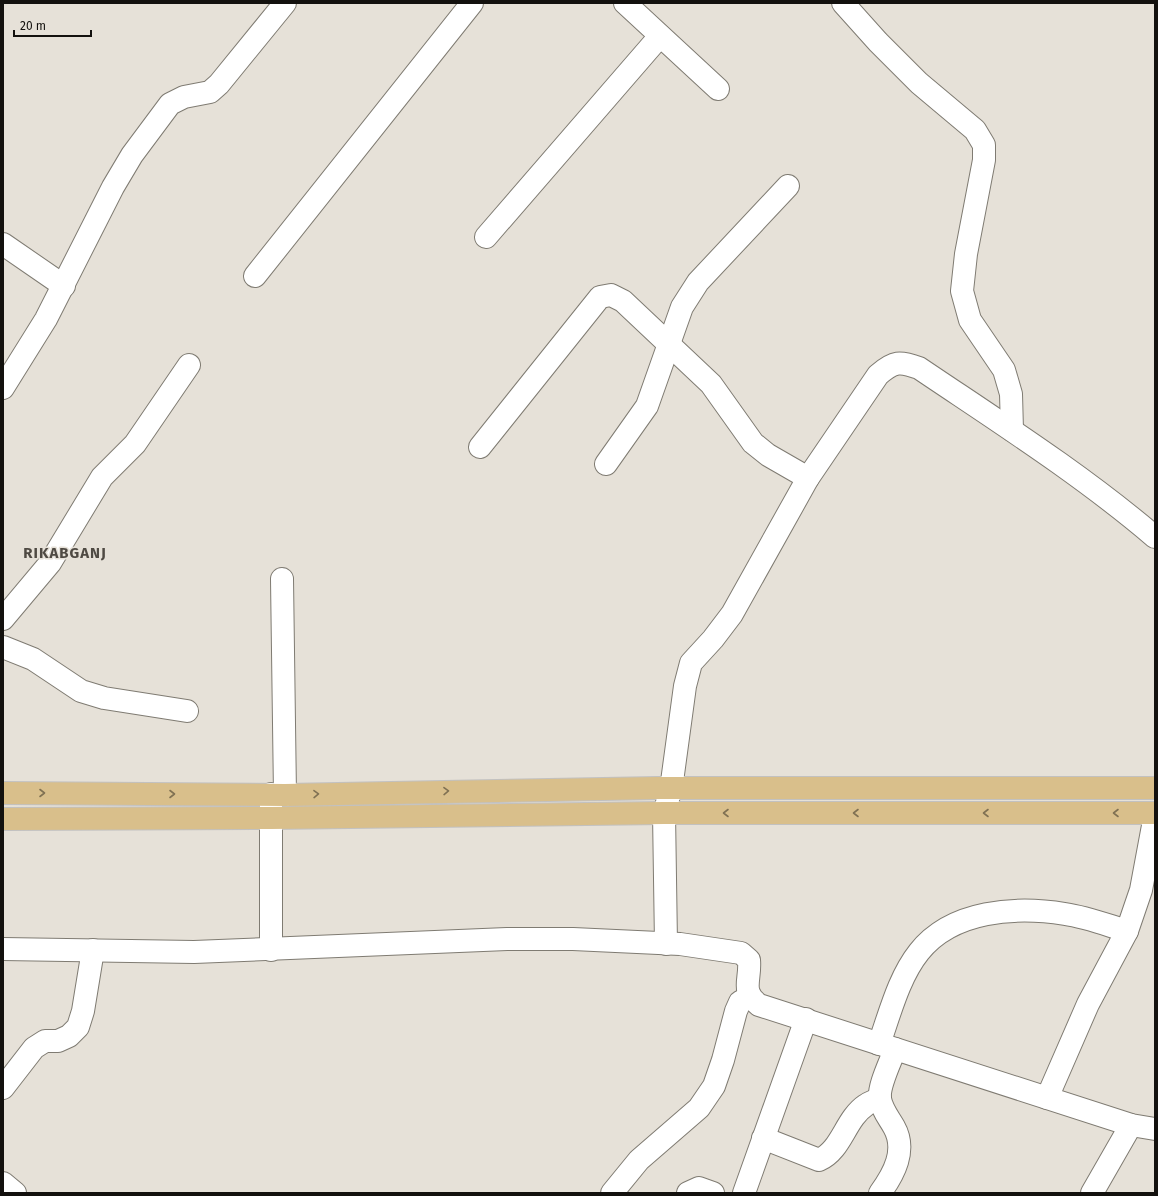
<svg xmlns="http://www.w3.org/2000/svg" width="1158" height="1196" viewBox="0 0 1158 1196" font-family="'Fira Sans',sans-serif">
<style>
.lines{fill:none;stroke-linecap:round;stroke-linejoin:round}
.street-casing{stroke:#7f7b72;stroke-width:24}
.primary-casing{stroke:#c2c1c0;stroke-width:24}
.street{stroke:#fff;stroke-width:22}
.primary{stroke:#d9bf8b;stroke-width:22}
.oneway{stroke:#807153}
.labels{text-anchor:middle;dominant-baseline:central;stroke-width:3;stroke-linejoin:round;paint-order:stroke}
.district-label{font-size:15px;font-weight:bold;letter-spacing:1px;fill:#4f4a43;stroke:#e6e1d8}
</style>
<rect width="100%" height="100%" fill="#e6e1d8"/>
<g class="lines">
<defs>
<g id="street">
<polyline points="625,3 718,89"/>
<polyline points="843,3 878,42 919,83 975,130 984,145 984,160 966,254 962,291 970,320 1004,370 1011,394 1012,430"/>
<polyline points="486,237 660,36"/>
<polyline points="3,244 64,286"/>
<polyline points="255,276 472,3"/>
<polyline points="3,388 46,319 113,187 132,155 170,104 184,97 210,92 219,84 285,3"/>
<polyline points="480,447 600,297 611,295 623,301 711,384 753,443 768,455 808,478"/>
<polyline points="606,464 647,406 682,307 698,282 788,186"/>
<polyline points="282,579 285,795"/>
<polyline points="3,619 50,563 102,477 135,444 189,365"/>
<polyline points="3,647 33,659 81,691 104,698 187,711"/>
<polyline points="271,794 271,950"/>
<path d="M666,944L664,813L671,789L685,686L691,663L713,639L732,614L808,478L878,375C894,361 900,361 919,368C999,422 1081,474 1155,537"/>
<path d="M3,949L194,952L507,939H573L680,944L741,953L749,960C751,981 740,990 759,1005L1131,1125L1155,1129"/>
<path d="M879,1044C890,1013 899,977 919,952C952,910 1016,906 1065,914C1086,917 1107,925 1127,931"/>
<polyline points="3,1088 34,1048 45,1041 58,1041 69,1036 78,1027 83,1011 93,950"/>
<polyline points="1047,1098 1088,1004 1127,931 1141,890 1155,815"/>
<path d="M763,1138L819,1160C842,1150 845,1119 866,1105C870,1102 875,1101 880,1098"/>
<polyline points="3,1183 15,1193"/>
<polyline points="612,1193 639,1160 699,1108 714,1086 723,1060 736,1011 740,1002 749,997"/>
<polyline points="688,1193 699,1188 713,1193"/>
<polyline points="744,1193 806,1019"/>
<path d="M880,1193C894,1174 907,1150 894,1127C889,1118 882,1110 880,1099C878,1086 891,1061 895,1049"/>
<polyline points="1092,1193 1131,1125"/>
</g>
<g id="primary">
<polyline points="3,793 285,795 657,788 1155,788"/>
<polyline points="3,819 271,818 664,813 1155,813"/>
</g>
</defs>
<use href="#street" class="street-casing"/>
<use href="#primary" class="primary-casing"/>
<use href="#street" class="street"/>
<use href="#primary" class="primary"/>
</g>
<defs><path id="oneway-chevron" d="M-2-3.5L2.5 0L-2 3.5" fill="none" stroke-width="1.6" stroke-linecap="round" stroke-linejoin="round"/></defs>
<g class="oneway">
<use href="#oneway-chevron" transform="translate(446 791) rotate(-1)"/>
<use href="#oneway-chevron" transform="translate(42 793)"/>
<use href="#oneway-chevron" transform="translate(172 794)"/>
<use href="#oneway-chevron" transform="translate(316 794) rotate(-1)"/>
<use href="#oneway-chevron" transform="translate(726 813) rotate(-180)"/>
<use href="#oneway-chevron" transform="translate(856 813) rotate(-180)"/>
<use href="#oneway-chevron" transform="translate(986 813) rotate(-180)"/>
<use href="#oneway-chevron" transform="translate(1116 813) rotate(-180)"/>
</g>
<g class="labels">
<g class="district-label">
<text x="65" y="553">RIKABGANJ</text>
</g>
</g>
<rect width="1158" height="1196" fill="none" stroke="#13110e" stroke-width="8"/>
<path d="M14 30v6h77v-6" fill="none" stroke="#13110e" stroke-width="2"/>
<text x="20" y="30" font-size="12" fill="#13110e" stroke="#e6e1d8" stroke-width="3" paint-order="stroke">20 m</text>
</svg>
